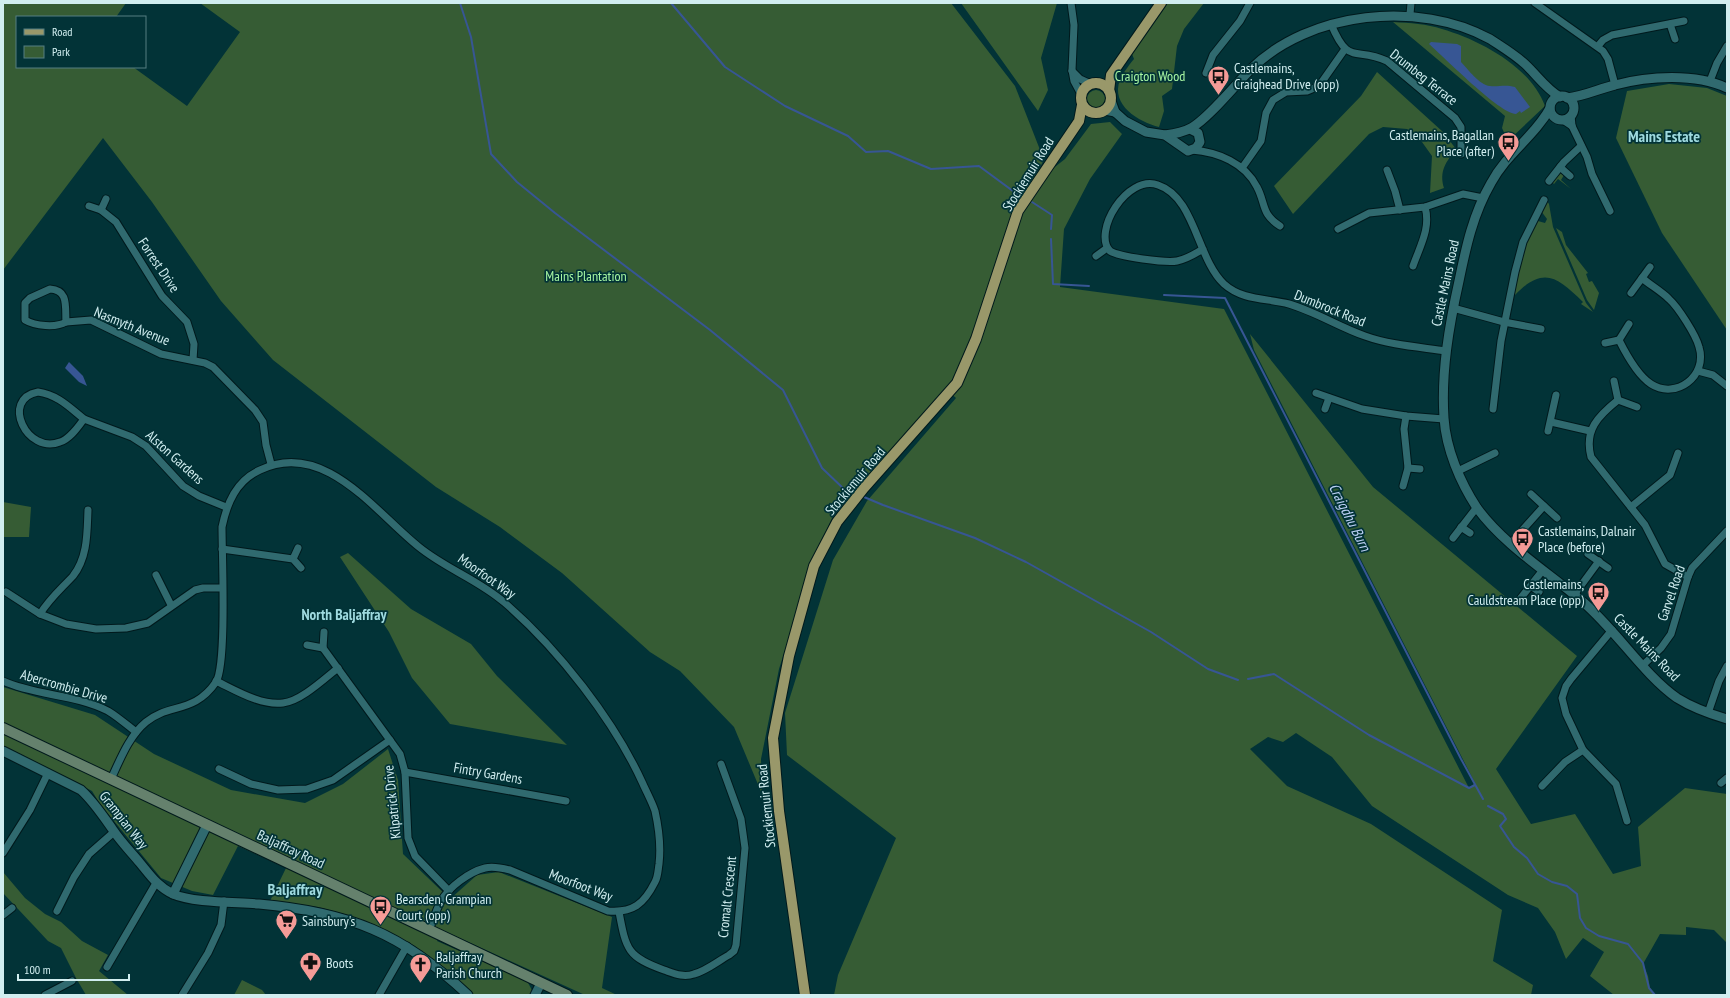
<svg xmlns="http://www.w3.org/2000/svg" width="1730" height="998" viewBox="0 0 1730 998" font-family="'PT Sans Narrow',sans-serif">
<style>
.green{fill:#365c34}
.water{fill:#375694}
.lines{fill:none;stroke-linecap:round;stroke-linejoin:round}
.stream{stroke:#375694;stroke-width:2}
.minor-casing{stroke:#00191c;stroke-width:9}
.tertiary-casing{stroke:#00191c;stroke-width:11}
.secondary-casing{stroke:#00191c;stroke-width:12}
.primary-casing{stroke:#00191c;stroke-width:12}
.minor{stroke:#306a6f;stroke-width:7}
.tertiary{stroke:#306a6f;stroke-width:9}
.secondary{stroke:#65816d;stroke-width:10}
.primary{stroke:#99986a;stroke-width:10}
.labels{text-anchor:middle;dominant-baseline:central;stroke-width:3.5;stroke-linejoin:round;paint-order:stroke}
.poi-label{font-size:14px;fill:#d1eef0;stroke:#023337;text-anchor:start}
.park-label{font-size:14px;fill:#a7f6a2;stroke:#023337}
.street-label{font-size:14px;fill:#d1eef0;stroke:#023337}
.water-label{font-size:15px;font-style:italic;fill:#bbcff3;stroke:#023337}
.neighbourhood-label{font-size:15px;font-weight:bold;fill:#9fdadf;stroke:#023337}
.quarter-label{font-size:16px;font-weight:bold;fill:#9fdadf;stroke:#023337}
</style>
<rect width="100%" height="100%" fill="#023337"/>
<g class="green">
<polygon points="3,3 126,3 116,17 17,17 17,67 133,67 187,106 240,32 200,3 951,3 1015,86 1044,160 1028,188 1065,159 1091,124 1110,122 1122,134 1090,179 1064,229 1060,287 1224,309 1469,788 1475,783 1254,350 1250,334 1373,487 1577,656 1496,769 1531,824 1575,814 1613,874 1641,866 1638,827 1685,788 1727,794 1727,943 1714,930 1686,927 1686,935 1660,934 1643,964 1648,976 1650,988 1655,995 1614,995 1590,976 1604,952 1583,938 1566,959 1555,932 1538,908 1508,895 1372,806 1332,757 1296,733 1283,742 1268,737 1250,749 1287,786 1371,824 1502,910 1493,961 1533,985 1531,995 834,995 838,975 896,838 787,755 785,713 833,560 867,501 956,398 947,390 833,516 817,550 779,669 761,759 762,794 734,727 680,671 650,652 562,573 500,527 436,487 273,360 221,301 152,202 103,138 3,270"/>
<polygon points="961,3 1057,3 1041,58 1048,90 1038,111"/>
<path d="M1168,3H1204L1184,29L1177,46L1172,89L1162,96L1164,111L1159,127C1139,122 1110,105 1120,80C1123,73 1129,65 1134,59L1132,54Z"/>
<path d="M1393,22C1410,23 1427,24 1442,29C1480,40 1531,67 1545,106L1508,141L1502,128L1505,116Z"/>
<path d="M1377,72L1443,132L1456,149C1446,162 1439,171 1444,188L1430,193L1432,156L1422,142L1407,129L1383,127L1369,134L1293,214L1274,186L1361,96Z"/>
<polygon points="1669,84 1707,88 1727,96 1727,330 1662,233 1616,138 1627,91"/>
<circle cx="1096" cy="99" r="9"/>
<polygon points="1562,173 1564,175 1561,180 1571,189 1558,179 1554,184 1552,182 1559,174"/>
<path d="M1547,201L1549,204L1553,227L1586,303L1593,312L1581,304L1583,302C1558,278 1544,265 1515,295L1514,293L1523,251L1535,222L1538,221L1545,223L1547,219L1541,211Z"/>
<polygon points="1556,228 1562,232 1566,245 1588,273 1586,274 1589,282 1592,281 1599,293 1594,310 1587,300"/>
<polygon points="3,502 31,507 29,537 3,537"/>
<polygon points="348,553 411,609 471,644 497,676 567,745 450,724 412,678 389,632 340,557"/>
<polygon points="3,687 95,715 154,754 231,790 305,803 343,784 388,749 398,780 403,854 450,899 477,875 499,872 612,917 602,988 617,995 585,995 442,930 437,941 527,981 533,992 531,995 474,995 415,946 376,926 348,915 318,907 270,901 286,868 238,846 213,895 192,891 161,878 100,804 92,791 3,746"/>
<polygon points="3,872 25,898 45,914 61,922 82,941 108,955 99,971 128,995 86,995 76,978 61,948 48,941 3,893"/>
<polygon points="242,980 262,990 266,995 234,995"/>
</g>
<g class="water">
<path d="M1431,42L1457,44L1461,46V62C1468,69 1479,85 1490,86C1499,87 1505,84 1515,87L1530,107L1521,113L1520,111L1516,114C1500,114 1444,57 1429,44Z"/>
<polygon points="69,362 83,376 87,386 79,382 65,368"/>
</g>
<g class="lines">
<g class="stream">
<polyline points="460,3 471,37 491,154 517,182 555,213 710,330 783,390 822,468 846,491 852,492"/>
<polyline points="671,3 725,67 785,106 848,136 866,152 888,151 931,169 979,166 1021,197"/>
<polyline points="1032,202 1052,215 1051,229"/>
<polyline points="1051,239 1053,284 1089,286"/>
<polyline points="1164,295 1225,298 1461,759 1483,799"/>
<polyline points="864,497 883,505 975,538 1026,562 1151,632 1208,669 1238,680"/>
<polyline points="1248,679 1274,674 1369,735 1469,788 1475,785"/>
<polyline points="1488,806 1503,814 1506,819 1500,826 1514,847 1527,858 1538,874 1552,882 1567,886 1577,894 1580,918 1586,928 1599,936 1628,944 1643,963 1649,988 1655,995"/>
</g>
<defs>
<g id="minor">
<polyline points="1071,3 1074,25 1072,70 1074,81 1081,94"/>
<polyline points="1535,3 1603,51 1608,59 1615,85"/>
<polyline points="1410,14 1411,3"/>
<path d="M1331,24C1349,67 1355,46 1387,61L1455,118L1461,127V154"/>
<polyline points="1670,24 1675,39"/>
<polyline points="1598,46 1603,40 1612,35 1684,21"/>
<polyline points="1072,71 1080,79 1091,84"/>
<polyline points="1206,73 1213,55 1240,21 1250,3"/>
<polyline points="1710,81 1717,63 1727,46"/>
<polyline points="1571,115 1572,126 1587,157 1592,174 1610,211"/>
<polyline points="1563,120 1572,126"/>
<path d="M1192,150C1218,152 1245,163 1257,187C1266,204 1261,214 1280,226"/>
<polyline points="1560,167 1570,176"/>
<polyline points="1242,168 1261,141 1266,113 1273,100 1286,92 1307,91 1319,86 1345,49"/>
<polyline points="1387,170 1395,191 1400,210"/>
<polyline points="1549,181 1564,162 1581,146"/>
<polyline points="89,206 101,210 116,222 162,296 187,322 194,344 193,360"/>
<polyline points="101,210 106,199"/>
<polyline points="1338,229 1369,213 1425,207 1463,194 1483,198"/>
<path d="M1203,249C1195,254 1187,259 1177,261C1166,263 1119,257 1110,251C1092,232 1127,174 1158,185C1195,197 1197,259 1224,284C1243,301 1267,298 1289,304C1316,312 1339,327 1365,336C1390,345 1419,347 1446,351"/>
<polyline points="1096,256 1107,248"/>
<path d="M1413,266C1420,246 1431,228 1425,207"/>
<polyline points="1642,278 1650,267"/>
<path d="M50,289C69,290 65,307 66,322C56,328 35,326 25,320V303L30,298Z"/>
<polyline points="1453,308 1504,322 1541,329"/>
<polyline points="66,322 91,320 161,354 205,363 213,367 255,410 263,422 266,445 271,464"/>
<path d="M1629,324L1619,340C1626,354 1637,375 1651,384C1676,400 1708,376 1699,347C1696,335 1678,307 1669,299C1661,291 1650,285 1642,278L1631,293"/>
<polyline points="1605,343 1619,340"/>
<polyline points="1698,371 1713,375 1727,386"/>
<polyline points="1614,381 1618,400"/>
<path d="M38,392C58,395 69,407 84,419C78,427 70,439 60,442C27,455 0,399 38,392Z"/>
<polyline points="1316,393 1362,409 1406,416 1444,419"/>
<path d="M1637,407L1618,400C1598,416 1584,430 1591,457L1645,525L1665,564L1688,577"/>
<polyline points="1325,409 1329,398"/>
<polyline points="1493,409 1501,341 1515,272 1523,242 1544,200"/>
<polyline points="84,419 132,437 146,446 183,486 199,496 226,507"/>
<polyline points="1551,422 1590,431"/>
<polyline points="1548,431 1556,395"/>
<polyline points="1408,468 1420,469"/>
<polyline points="1458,471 1495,453"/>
<polyline points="1403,486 1408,468 1404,429 1406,416"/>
<polyline points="1531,494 1557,518"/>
<polyline points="1631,507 1670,475 1678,453"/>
<polyline points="1461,527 1470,533"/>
<polyline points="1453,538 1477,507"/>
<polyline points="1510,544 1544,506"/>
<polyline points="222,549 293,559 301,568"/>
<polyline points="1588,554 1608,568"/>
<polyline points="293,559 298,548"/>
<polyline points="156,575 171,605"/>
<polyline points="1531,586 1539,592"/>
<polyline points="6,592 40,614 66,624 96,629 126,628 148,623 195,590 203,588 222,588"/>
<polyline points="1574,595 1599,561"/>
<polyline points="1520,599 1543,570"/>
<path d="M40,614C50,598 61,589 73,576C88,557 87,532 88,510"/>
<polyline points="1612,630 1571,679 1566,686 1562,698 1566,714 1583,750 1616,784 1627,821"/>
<polyline points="324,632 323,648 400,754 405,772 408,838 415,856 449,891"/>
<polyline points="307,645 323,648"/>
<polyline points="1643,665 1661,648 1671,634 1688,577 1692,568 1727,531"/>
<path d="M3,681C36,696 75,694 108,711C118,717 127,725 136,732"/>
<path d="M216,681C235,690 261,706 283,703C301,701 324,679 338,668"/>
<polyline points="1708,713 1719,681 1727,666"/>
<polyline points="219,769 251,784 278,790 307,789 333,780 390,740"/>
<polyline points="405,772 566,801"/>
<path d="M111,779C120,760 129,736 146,722C169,703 194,714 216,682C227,664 222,554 222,527C227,503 236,481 260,470C324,439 375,512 419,547C446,569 479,580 505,603C558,649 614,720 643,784C647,793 652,802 655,811C659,829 661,847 659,864C658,870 658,877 655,882C644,904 633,913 608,911L510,870C502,868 493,866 485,868C469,872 449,887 441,901C436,910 433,921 429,930"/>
<polyline points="1721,783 1727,778"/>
<polyline points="1542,786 1565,762 1583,750"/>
<polyline points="3,853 30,810 48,773"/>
<polyline points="57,911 74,877 89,854 114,832"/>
<path d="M619,912C626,949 627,957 664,970C673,973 683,978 694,974C706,971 718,961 729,955L734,951L736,945L745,848L741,819L721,764"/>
<polyline points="3,915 12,908"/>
<polyline points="107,967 156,883"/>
<polyline points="45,995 72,981"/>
<polyline points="182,995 208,953 221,925 224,901"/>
<polyline points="379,995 407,946"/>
</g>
<g id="tertiary">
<circle cx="1562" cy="108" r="12"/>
<path d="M1567,98C1585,96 1598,89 1615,85C1648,76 1696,73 1727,88"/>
<polyline points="1111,101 1115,112 1125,121 1146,132 1165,135 1188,151 1196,148 1200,142 1198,133 1190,129"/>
<path d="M1550,108C1535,136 1507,153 1491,183C1473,214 1466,247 1459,281C1449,326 1441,372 1444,418C1446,449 1460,482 1477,508C1505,546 1548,572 1583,602C1616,630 1644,675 1677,698C1693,708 1710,714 1727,719"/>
<polyline points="1105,110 1115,112"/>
<path d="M1165,135C1173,134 1184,132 1191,128C1208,119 1236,84 1251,69C1310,11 1419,0 1490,39C1502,47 1514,54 1525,64C1537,75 1545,88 1560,97"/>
<path d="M3,751L81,790C94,802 103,816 113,830C121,842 131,852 140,863C150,875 158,887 173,894C193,903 236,902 259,904C349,912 402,933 468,995"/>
<polyline points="173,894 207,825"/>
<polyline points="535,995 541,983"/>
</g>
<polyline id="secondary" points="3,728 567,995"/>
<g id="primary">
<circle cx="1096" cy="98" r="15"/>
<polyline points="1109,91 1111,75 1161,3"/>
<polyline points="805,995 779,811 773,738 789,656 814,566 837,522 864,488 957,383 976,339 1018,211 1079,121 1082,105"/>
</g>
</defs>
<use href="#minor" class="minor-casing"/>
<use href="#tertiary" class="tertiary-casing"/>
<use href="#secondary" class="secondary-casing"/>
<use href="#primary" class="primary-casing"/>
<use href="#minor" class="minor"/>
<use href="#tertiary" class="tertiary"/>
<use href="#secondary" class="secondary"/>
<use href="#primary" class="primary"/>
</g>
<defs>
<symbol id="bus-pin" viewBox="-11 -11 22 30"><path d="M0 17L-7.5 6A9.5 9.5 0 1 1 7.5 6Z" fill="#f59b97" stroke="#023337"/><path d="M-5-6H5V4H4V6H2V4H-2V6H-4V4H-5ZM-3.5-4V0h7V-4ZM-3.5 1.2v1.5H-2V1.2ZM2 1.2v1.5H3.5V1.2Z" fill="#111"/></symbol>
<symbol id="supermarket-pin" viewBox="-11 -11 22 30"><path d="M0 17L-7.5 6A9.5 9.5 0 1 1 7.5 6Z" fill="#f59b97" stroke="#023337"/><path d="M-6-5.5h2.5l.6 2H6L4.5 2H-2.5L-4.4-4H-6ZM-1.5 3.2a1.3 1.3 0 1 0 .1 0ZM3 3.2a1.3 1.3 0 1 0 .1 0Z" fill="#111"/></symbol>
<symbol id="pharmacy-pin" viewBox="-11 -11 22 30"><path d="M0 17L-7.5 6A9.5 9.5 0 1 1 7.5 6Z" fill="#f59b97" stroke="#023337"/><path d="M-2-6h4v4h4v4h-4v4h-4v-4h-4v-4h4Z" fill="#111"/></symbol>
<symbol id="church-pin" viewBox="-11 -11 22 30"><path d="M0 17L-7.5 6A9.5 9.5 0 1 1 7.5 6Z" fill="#f59b97" stroke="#023337"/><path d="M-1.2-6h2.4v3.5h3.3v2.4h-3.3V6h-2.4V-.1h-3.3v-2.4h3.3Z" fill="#111"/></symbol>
</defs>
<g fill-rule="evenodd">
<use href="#bus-pin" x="1206" y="64" width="25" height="34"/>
<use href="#bus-pin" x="1496" y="130" width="25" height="34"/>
<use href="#bus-pin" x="1510" y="526" width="25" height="34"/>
<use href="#bus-pin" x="1586" y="580" width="25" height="34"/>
<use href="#bus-pin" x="368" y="894" width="25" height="34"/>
<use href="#supermarket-pin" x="274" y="908" width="25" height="34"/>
<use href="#pharmacy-pin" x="298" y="950" width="25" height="34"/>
<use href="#church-pin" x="408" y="952" width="25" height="34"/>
</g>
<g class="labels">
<g class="poi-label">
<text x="1234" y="68">Castlemains,<tspan x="1234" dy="16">Craighead Drive (opp)</tspan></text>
<text x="1494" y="135" text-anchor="end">Castlemains, Bagallan<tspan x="1494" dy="16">Place (after)</tspan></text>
<text x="1538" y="531">Castlemains, Dalnair<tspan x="1538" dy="16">Place (before)</tspan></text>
<text x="1584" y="584" text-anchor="end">Castlemains,<tspan x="1584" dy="16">Cauldstream Place (opp)</tspan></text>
<text x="396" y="899">Bearsden, Grampian<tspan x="396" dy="16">Court (opp)</tspan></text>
<text x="302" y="921">Sainsbury's</text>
<text x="436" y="957">Baljaffray<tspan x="436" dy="16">Parish Church</tspan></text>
<text x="326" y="963">Boots</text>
</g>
<g class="park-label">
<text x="1150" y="76">Craigton Wood</text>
<text x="586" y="276">Mains Plantation</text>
</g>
<g class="street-label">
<text transform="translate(1424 77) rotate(38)">Drumbeg Terrace</text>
<text transform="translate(1028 174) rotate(-58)">Stockiemuir Road</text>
<text transform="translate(159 265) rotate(56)">Forrest Drive</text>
<text transform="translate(1445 283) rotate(-78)">Castle Mains Road</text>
<text transform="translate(1330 308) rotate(22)">Dumbrock Road</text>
<text transform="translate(132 326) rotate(22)">Nasmyth Avenue</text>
<text transform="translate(175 457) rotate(42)">Alston Gardens</text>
<text transform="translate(855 481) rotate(-50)">Stockiemuir Road</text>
<text transform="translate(487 576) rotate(35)">Moorfoot Way</text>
<text transform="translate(1671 593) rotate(-71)">Garvel Road</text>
<text transform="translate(1647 647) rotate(46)">Castle Mains Road</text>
<text transform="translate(64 686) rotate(16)">Abercrombie Drive</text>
<text transform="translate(488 773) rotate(10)">Fintry Gardens</text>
<text transform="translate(392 802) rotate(-96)">Kilpatrick Drive</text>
<text transform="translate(766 806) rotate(-96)">Stockiemuir Road</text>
<text transform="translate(124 820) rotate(52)">Grampian Way</text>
<text transform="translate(291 849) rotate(25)">Baljaffray Road</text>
<text transform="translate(581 885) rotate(21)">Moorfoot Way</text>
<text transform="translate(727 897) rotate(-84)">Cromalt Crescent</text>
</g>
<g class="water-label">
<text transform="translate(1350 517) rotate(63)">Craigdhu Burn</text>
</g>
<g class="neighbourhood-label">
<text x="344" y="614">North Baljaffray</text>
</g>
<g class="quarter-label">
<text x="1664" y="136">Mains Estate</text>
<text x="295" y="889">Baljaffray</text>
</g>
</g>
<rect width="1730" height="998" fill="none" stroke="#d1eef0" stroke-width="8"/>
<rect x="16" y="16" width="130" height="52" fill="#023337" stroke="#557e81"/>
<rect x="24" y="29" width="20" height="6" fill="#99986a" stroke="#557e81"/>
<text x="52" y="36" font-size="12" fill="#d1eef0">Road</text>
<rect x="24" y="46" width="20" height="12" fill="#365c34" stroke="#557e81"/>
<text x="52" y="56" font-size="12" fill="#d1eef0">Park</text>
<path d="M18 974v6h111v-6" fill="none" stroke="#d1eef0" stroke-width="2"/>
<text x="24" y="974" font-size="12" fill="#d1eef0" stroke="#023337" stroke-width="3" paint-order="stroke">100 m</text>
</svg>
